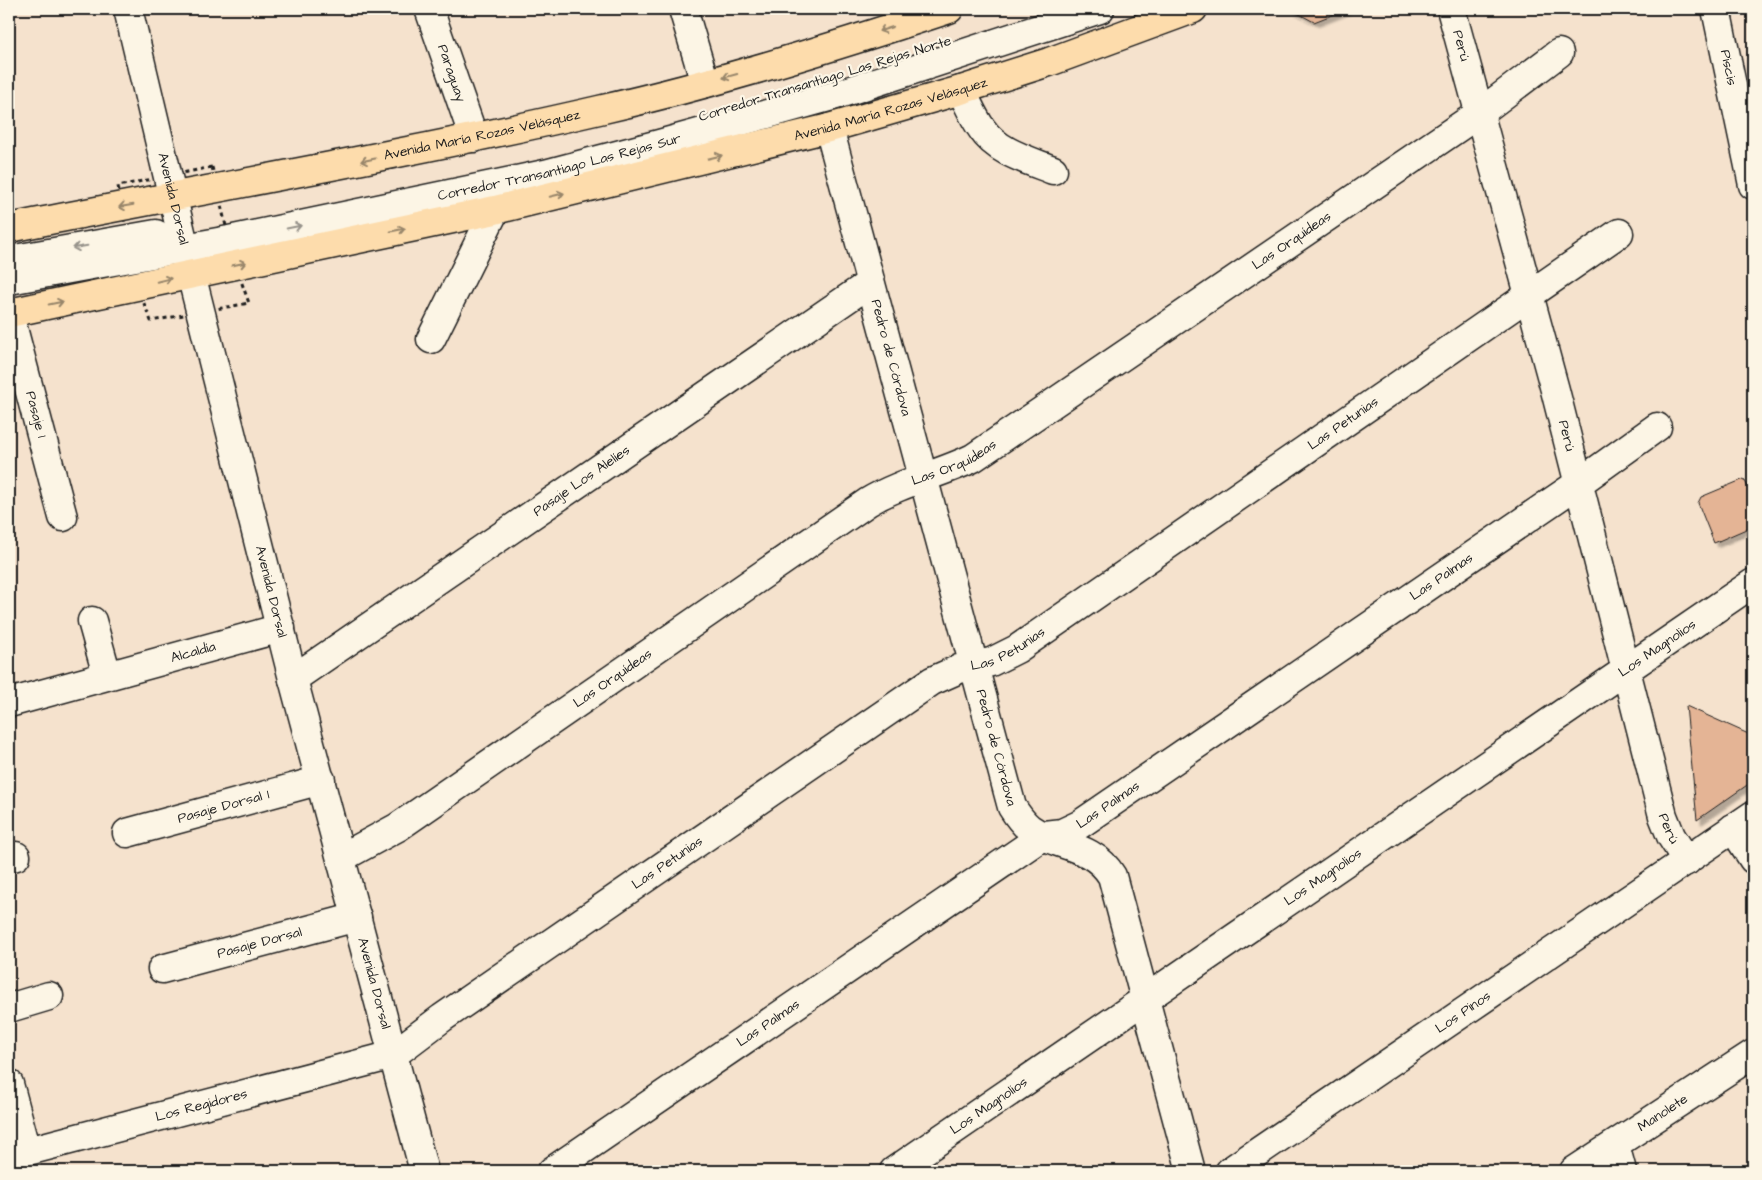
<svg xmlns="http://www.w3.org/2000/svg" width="1762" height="1180" viewBox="0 0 1762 1180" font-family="'Architects Daughter',sans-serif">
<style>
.building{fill:#e4b495;stroke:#1c1c1c;filter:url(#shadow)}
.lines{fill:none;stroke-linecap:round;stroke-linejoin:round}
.minor-casing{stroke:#1c1c1c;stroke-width:31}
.major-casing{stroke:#1c1c1c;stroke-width:31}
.path{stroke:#1c1c1c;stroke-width:3;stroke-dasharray:4 4;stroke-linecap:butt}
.minor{stroke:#fcf5e5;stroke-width:28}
.major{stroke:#fddcac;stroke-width:28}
.oneway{stroke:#98866b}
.oneway2{stroke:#97938b}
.labels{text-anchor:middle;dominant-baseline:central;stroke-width:4.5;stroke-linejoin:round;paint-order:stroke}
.street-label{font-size:14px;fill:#1c1c1c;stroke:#fcf5e5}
</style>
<defs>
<filter id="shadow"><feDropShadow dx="4.5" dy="4.5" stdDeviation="1" flood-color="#0004"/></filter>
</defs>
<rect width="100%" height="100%" fill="#f5e2cd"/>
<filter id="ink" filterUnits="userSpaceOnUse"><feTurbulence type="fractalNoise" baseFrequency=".02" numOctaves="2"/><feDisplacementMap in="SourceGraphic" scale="10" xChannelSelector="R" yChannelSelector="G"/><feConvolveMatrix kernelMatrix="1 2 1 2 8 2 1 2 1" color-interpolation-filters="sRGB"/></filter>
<g filter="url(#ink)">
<g class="building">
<polygon points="1290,9 1347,9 1314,22"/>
<polygon points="1744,479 1750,491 1753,490 1753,526 1714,543 1698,503 1701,497"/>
<polygon points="1686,706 1753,736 1753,781 1697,820"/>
</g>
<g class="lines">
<defs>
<g id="minor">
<path id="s1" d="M128,9L191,274L293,679L424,1171"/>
<path id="s2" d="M429,9L474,138"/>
<polyline points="683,9 705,83"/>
<path id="s3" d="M1451,9L1555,390L1663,816L1671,836L1687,861"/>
<path id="s4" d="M1716,9L1753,185"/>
<path d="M961,90C968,103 973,117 982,129C997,152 1028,160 1053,170"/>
<path id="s5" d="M829,128L1012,807C1017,815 1022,822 1029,828C1056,848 1092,843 1112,876L1191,1171"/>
<polyline points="9,260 156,234"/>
<path id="s6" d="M9,280L229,240L545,174L659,144L836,95L1100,9"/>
<path id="s7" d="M9,313L63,517"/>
<polyline points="431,339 495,210"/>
<polyline points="92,621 107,675"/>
<path id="s8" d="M293,679L870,283"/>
<path id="s9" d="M9,703L281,628"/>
<polyline points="1733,828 1753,859"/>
<path id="s10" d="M127,833L321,780"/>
<polyline points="9,858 16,856"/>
<path id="s11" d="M341,858L398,827L868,502C901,482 938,475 973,458L1481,112L1559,53"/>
<path id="s12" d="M162,969L357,917"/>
<polyline points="9,1008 49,996"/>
<polyline points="9,1084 27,1151"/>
<polyline points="1615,1145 1622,1171"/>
<path id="s13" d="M9,1156L393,1055L442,1018L932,681L959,669L991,662L1017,649L1619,233"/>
<path id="s14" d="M552,1171L1044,835L1062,833L1079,825L1579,483L1657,427"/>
<path id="s15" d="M894,1171L1753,583"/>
<path id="s16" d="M1230,1171L1753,815"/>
<path id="s17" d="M1574,1171L1753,1054"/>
</g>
<g id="major">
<path id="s18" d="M9,228C206,189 404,155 599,110C718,83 834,47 949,9"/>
<path id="s19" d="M9,313L495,210L829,128L961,90L1049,62L1193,9"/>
</g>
</defs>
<use href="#minor" class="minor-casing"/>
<use href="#major" class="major-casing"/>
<polygon class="path" points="212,167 235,264 249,303 151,321 137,286 118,186"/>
<use href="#minor" class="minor"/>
<use href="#major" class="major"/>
</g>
<defs><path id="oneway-shaft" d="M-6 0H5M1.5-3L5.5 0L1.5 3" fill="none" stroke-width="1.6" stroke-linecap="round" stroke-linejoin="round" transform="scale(1.25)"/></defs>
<g class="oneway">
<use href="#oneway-shaft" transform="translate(886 29) rotate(162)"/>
<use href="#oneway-shaft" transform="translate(730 76) rotate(165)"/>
<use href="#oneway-shaft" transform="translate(715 157) rotate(-14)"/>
<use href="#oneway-shaft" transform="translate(368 160) rotate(168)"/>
<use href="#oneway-shaft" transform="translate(557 195) rotate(-14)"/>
<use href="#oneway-shaft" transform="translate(126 206) rotate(170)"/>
<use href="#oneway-shaft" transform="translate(398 230) rotate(-12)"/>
<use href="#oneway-shaft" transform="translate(239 264) rotate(-12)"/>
<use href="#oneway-shaft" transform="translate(164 280) rotate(-13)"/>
<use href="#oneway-shaft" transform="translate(56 303) rotate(-12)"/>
</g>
<g class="oneway2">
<use href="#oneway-shaft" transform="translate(294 227) rotate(-11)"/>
<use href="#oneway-shaft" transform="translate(80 247) rotate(170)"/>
</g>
</g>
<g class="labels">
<g class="street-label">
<text stroke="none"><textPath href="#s3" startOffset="38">Perú</textPath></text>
<text stroke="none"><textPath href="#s4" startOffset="60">Piscis</textPath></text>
<text stroke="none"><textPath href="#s2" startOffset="68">Paraguay</textPath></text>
<text transform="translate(825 79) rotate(-17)">Corredor Transantiago Las Rejas Norte</text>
<text stroke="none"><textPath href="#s19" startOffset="905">Avenida María Rozas Velásquez</textPath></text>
<text stroke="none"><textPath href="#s18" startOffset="482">Avenida María Rozas Velásquez</textPath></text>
<text stroke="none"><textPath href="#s6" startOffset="562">Corredor Transantiago Las Rejas Sur</textPath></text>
<text stroke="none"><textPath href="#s1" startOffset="195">Avenida Dorsal</textPath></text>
<text stroke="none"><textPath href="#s11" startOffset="1136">Las Orquídeas</textPath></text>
<text stroke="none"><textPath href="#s5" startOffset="238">Pedro de Córdova</textPath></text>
<text stroke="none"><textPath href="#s7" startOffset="105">Pasaje 1</textPath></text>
<text stroke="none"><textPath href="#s13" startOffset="1541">Las Petunias</textPath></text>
<text stroke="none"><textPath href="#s3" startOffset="442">Perú</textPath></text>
<text stroke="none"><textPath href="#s11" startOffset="731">Las Orquídeas</textPath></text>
<text stroke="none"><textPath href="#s8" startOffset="350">Pasaje Los Alelíes</textPath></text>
<text stroke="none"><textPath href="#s14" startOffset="1072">Las Palmas</textPath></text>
<text stroke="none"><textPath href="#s1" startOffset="600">Avenida Dorsal</textPath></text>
<text stroke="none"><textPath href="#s13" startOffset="1136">Las Petunias</textPath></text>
<text stroke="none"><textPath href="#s15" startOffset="925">Los Magnolios</textPath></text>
<text stroke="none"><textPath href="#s9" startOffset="191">Alcaldía</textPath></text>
<text stroke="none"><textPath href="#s11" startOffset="326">Las Orquídeas</textPath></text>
<text stroke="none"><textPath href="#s5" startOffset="642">Pedro de Córdova</textPath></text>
<text stroke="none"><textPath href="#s14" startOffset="668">Las Palmas</textPath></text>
<text stroke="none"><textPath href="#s10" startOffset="100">Pasaje Dorsal 1</textPath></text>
<text stroke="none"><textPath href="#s3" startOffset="848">Perú</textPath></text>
<text stroke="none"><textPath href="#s13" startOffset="732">Las Petunias</textPath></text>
<text stroke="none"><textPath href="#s15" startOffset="520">Los Magnolios</textPath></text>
<text stroke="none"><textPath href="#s12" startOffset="101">Pasaje Dorsal</textPath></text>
<text stroke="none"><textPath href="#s1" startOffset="1005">Avenida Dorsal</textPath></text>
<text stroke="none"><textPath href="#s16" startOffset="282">Los Pinos</textPath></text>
<text stroke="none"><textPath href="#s14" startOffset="262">Las Palmas</textPath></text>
<text stroke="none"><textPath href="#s13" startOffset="199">Los Regidores</textPath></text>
<text stroke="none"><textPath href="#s15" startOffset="115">Los Magnolios</textPath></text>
<text stroke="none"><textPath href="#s17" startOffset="106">Manolete</textPath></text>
</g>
</g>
<rect width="1762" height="1180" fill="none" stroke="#fcf5e5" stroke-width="30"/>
<rect x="15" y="15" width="1732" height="1150" fill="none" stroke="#1c1c1c" stroke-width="2" filter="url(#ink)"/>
</svg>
